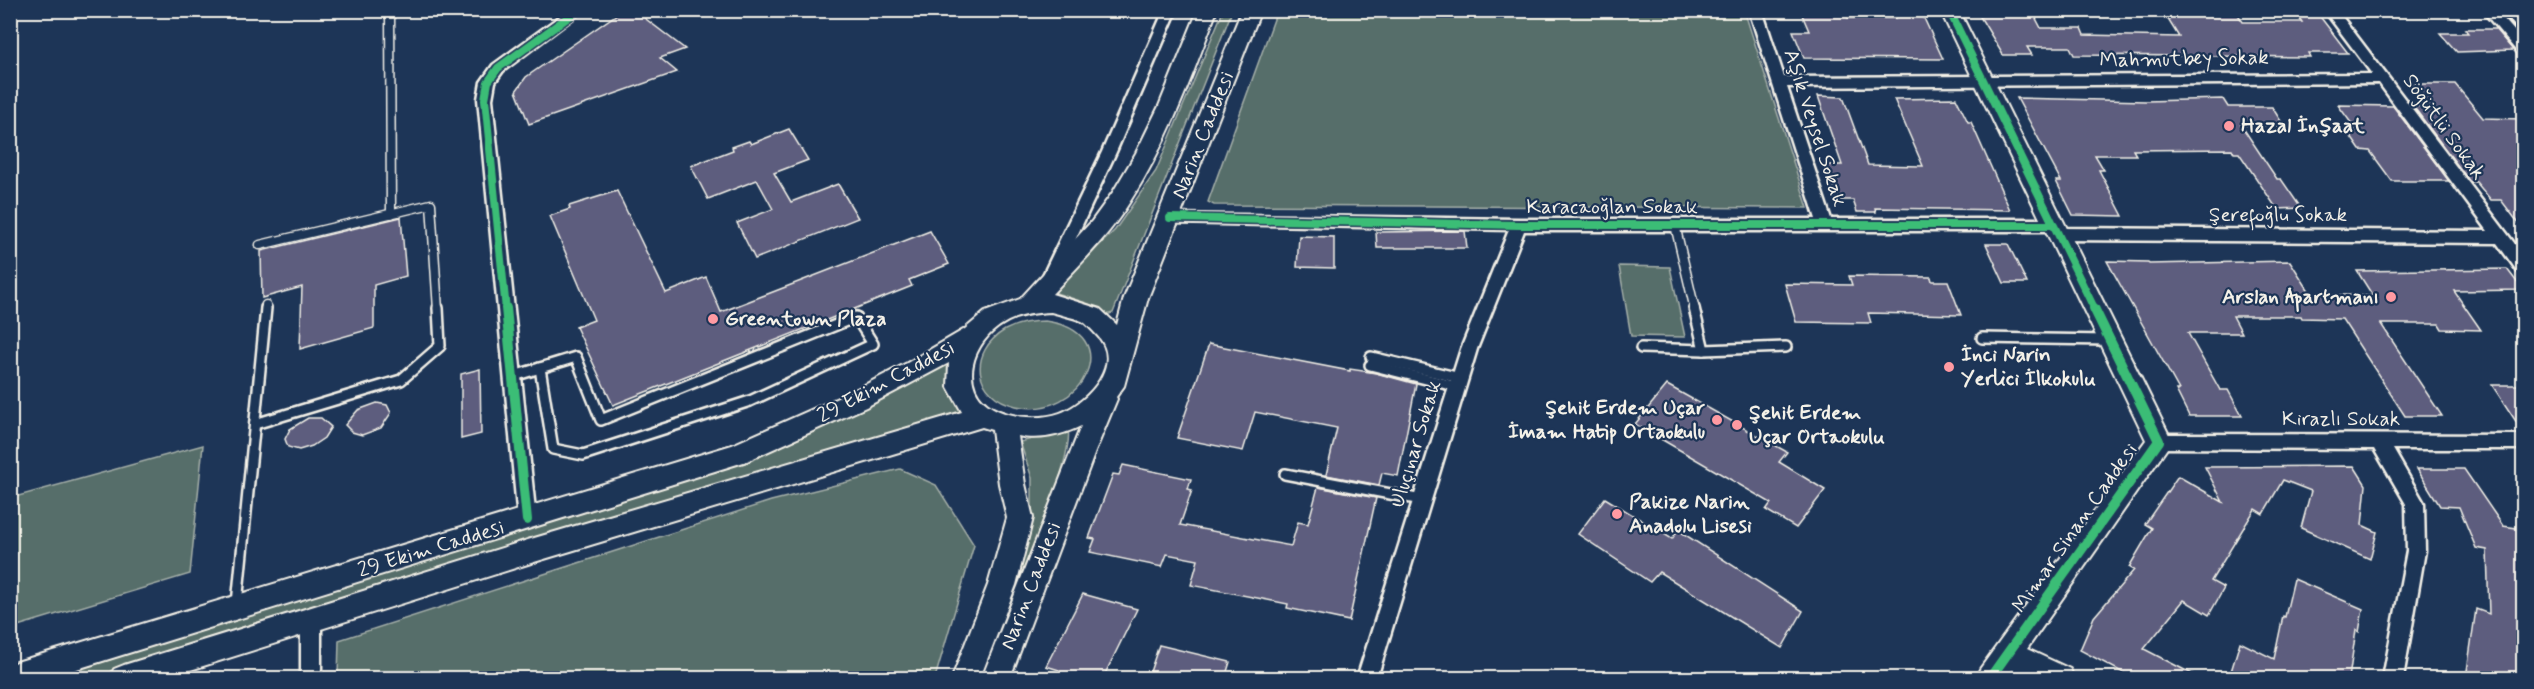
<svg xmlns="http://www.w3.org/2000/svg" width="2534" height="689" viewBox="0 0 2534 689" font-family="Mynerve,sans-serif">
<style>
.green{fill:#576e6a;stroke:#a6b0a9;stroke-width:1.5}
.building{fill:#5d5d7e;stroke:#f4f1e8;stroke-width:1.5}
.lines{fill:none;stroke-linecap:round;stroke-linejoin:round}
.lane-far1-casing{stroke:#f4f1e8;stroke-width:11}
.lane-casing{stroke:#f4f1e8;stroke-width:14}
.street-casing{stroke:#f4f1e8;stroke-width:5}
.secondary-casing{stroke:#f4f1e8;stroke-width:4}
.highway-casing{stroke:#f4f1e8;stroke-width:4}
.lane-far1{stroke:#1d3557;stroke-width:8}
.lane{stroke:#1d3557;stroke-width:9}
.street{fill:#1d3557;fill-rule:evenodd}
.secondary{fill:#1d3557;fill-rule:evenodd}
.highway{fill:#1d3557;fill-rule:evenodd}
.cycleway-far1-casing{stroke:#1d3557;stroke-width:11}
.cycleway-casing{stroke:#1d3557;stroke-width:14}
.cycleway-far1{stroke:#3abd76;stroke-width:8}
.cycleway{stroke:#3abd76;stroke-width:10}
.poi-dot{fill:#ff9aa2;stroke:#1d3557;stroke-width:2}
.labels{text-anchor:middle;dominant-baseline:central;stroke-width:4.5;stroke-linejoin:round;paint-order:stroke}
.street-label{font-size:21px;fill:#f4f1e8;stroke:#1d3557}
.poi-label{font-size:21px;font-weight:bold;fill:#f4f1e8;stroke:#1d3557;text-anchor:start}
</style>
<rect width="100%" height="100%" fill="#1d3557"/>
<filter id="ink" filterUnits="userSpaceOnUse"><feTurbulence type="fractalNoise" baseFrequency=".0167" numOctaves="2"/><feDisplacementMap in="SourceGraphic" scale="12" xChannelSelector="R" yChannelSelector="G"/><feConvolveMatrix kernelMatrix="1 2 1 2 8 2 1 2 1" color-interpolation-filters="sRGB"/></filter>
<g filter="url(#ink)">
<g class="green">
<polygon points="1744,10 1808,208 1214,205 1208,202 1277,11"/>
<polygon points="1223,11 1232,11 1113,313 1106,315 1089,304 1056,293 1056,288 1115,230 1156,171"/>
<polygon points="1619,266 1670,267 1685,337 1631,336"/>
<path d="M1045,321C1128,332 1082,421 1016,406C973,396 968,352 1005,330C1018,323 1031,321 1045,321Z"/>
<polygon points="954,357 971,414 760,477 105,678 25,678 741,459"/>
<path d="M1068,430C1076,458 1000,640 986,678H980L1007,606L1032,515V478L1020,442Z"/>
<polygon points="203,445 190,574 11,628 11,498"/>
<polygon points="900,469 936,485 974,545 935,678 338,678 339,640 771,501"/>
</g>
<g class="building">
<polygon points="623,10 634,10 685,49 660,58 677,72 529,124 516,91 526,77"/>
<polygon points="1800,10 1845,10 1848,18 1896,18 1894,14 1922,14 1943,59 1804,58 1793,31 1809,31"/>
<polygon points="1976,10 2032,11 2041,28 2081,28 2084,35 2179,37 2164,13 2235,10 2243,22 2302,22 2294,10 2315,10 2348,53 2308,53 2310,57 2074,55 2070,47 2027,47 2032,55 2003,55"/>
<polygon points="2465,29 2495,29 2513,50 2457,52 2440,33 2468,33"/>
<polygon points="2410,84 2455,84 2483,118 2523,119 2523,229 2501,200 2491,200 2476,182 2470,182 2413,106 2427,106"/>
<polygon points="1818,96 1843,97 1868,165 1923,166 1894,99 1956,98 1968,122 1971,122 2010,210 1875,208 1876,212 1857,212 1853,200 1839,200 1826,165 1842,165"/>
<polygon points="2017,98 2146,101 2223,99 2228,107 2272,107 2284,126 2241,125 2277,179 2281,179 2301,208 2277,209 2239,153 2234,153 2232,149 2133,150 2136,155 2095,155 2104,170 2099,170 2123,216 2073,215 2056,181 2061,181"/>
<polygon points="2338,105 2393,106 2449,181 2392,181 2370,151 2360,150 2347,131 2357,131"/>
<polygon points="789,129 808,160 774,173 791,202 838,184 858,218 755,259 737,223 773,209 757,180 708,199 691,166 733,150 732,147 749,141 751,144"/>
<polygon points="617,191 666,293 706,277 721,312 930,231 949,264 909,280 912,286 613,405 576,327 594,320 550,216 570,209 569,206"/>
<polygon points="401,217 406,276 374,285 374,328 300,349 302,287 262,298 261,251"/>
<polygon points="1465,231 1467,248 1377,248 1376,232"/>
<polygon points="1299,236 1334,237 1334,268 1297,267"/>
<polygon points="1986,244 2008,244 2027,283 2004,283"/>
<polygon points="2107,261 2148,262 2149,264 2290,261 2311,294 2373,296 2357,271 2507,269 2523,290 2454,291 2481,330 2442,329 2439,324 2381,324 2442,416 2405,416 2342,319 2302,318 2301,316 2233,316 2242,333 2188,333 2220,390 2228,390 2242,416 2189,416 2176,390 2179,390"/>
<polygon points="1849,276 1931,277 1932,281 1948,281 1961,315 1868,313 1871,323 1796,322 1785,284 1852,285"/>
<polygon points="1209,344 1350,371 1350,369 1376,373 1416,384 1398,476 1382,473 1379,485 1326,475 1337,428 1255,412 1243,451 1177,438"/>
<polygon points="480,369 481,434 461,439 461,374"/>
<polygon points="1667,385 1787,452 1779,462 1825,490 1796,528 1766,510 1771,503 1635,424"/>
<polygon points="2492,385 2523,385 2523,432"/>
<polygon points="377,403 387,405 391,413 381,428 362,435 352,432 345,425 358,410"/>
<polygon points="308,418 321,418 331,427 324,438 312,446 299,450 288,447 285,439 290,429"/>
<polygon points="1123,465 1191,479 1188,489 1192,490 1180,525 1291,546 1298,522 1308,524 1318,487 1376,498 1349,621 1287,608 1288,604 1191,585 1198,560 1167,554 1162,567 1090,552 1095,539 1089,538 1113,474 1119,475"/>
<polygon points="2354,466 2366,485 2362,525 2377,532 2370,559 2301,528 2311,491 2283,480 2263,514 2255,509 2211,581 2224,588 2209,615 2184,600 2144,649 2200,678 2133,678 2080,650 2094,617 2134,570 2129,567 2152,528 2145,524 2178,476 2223,502 2205,467"/>
<polygon points="2417,469 2464,469 2503,526 2523,529 2523,678 2466,678 2476,609 2489,614 2487,550 2476,548 2459,507 2440,506"/>
<polygon points="1605,498 1672,539 1678,530 1803,611 1782,648 1659,572 1650,582 1578,534"/>
<polygon points="2294,579 2363,609 2359,632 2356,630 2349,678 2229,678 2240,642 2274,659 2283,616 2285,617"/>
<polygon points="1083,594 1137,609 1103,678 1055,678 1059,670 1046,666"/>
<polygon points="1159,645 1230,662 1225,678 1148,678"/>
</g>
<g class="lines">
<defs>
<g id="lane-far1">
<polyline points="390,10 391,214"/>
<polyline points="1675,225 1695,310"/>
<polyline points="260,245 431,204 438,310"/>
<polyline points="266,310 266,305"/>
</g>
<g id="lane">
<polyline points="1694,308 1704,350"/>
<polygon points="856,317 873,344 750,401 583,455 553,449 540,368 576,357 601,420"/>
<polyline points="1982,338 2109,340"/>
<polyline points="1641,348 1704,350 1786,347"/>
<polyline points="1371,357 1460,378"/>
<polyline points="1370,365 1458,387"/>
<polyline points="514,376 540,368"/>
<polyline points="255,424 401,380 440,346 438,308"/>
<polyline points="1285,474 1422,500"/>
<polyline points="237,604 266,308"/>
</g>
<g id="street">
<polygon points="569,10 584,10 503,71 495,82 492,99 536,520 533,526 527,528 521,526 518,520 478,99 481,82 493,65"/>
<polygon points="1164,10 1177,10 1116,152 1057,279 1045,279 1043,275 1102,152"/>
<path d="M1749,10H1762L1784,77L2372,74L2324,10H2337L2524,256V274L2518,272L2497,243L2058,240L2053,238L2050,234L2052,231H1524L1477,349L1377,678H1357L1461,349L1509,230L1170,223L1165,222L1162,218L1165,214L1519,219H1816ZM2379,83L2488,231L2060,228L2062,225L2059,221L2054,219H1831L1787,87Z"/>
<polygon points="2482,10 2496,10 2524,42 2524,55 2519,54"/>
<polygon points="2159,434 2524,435 2524,449 2393,449 2424,503 2425,551 2403,678 2383,678 2407,551 2406,504 2374,449 2159,448 2153,446 2150,441 2153,436"/>
<polygon points="311,611 318,614 321,620 321,678 301,678 301,620 304,614"/>
</g>
<g id="secondary">
<path d="M1198,10H1217C1192,76 1168,143 1129,203C1108,237 1079,265 1052,294L1100,309L1117,325L1124,298L1242,10H1261L1148,298L1124,386L1116,397L1117,399L1095,452L1010,678H982L1081,426C1063,435 1038,441 1018,436L1025,484L1033,518L1016,585L980,678H952L988,585L1007,518L999,484L992,430L982,427L531,563L165,678H110L114,669L124,665L531,539L962,412L948,387L949,363L866,407L747,461L48,678H10V664L732,445L849,393L907,363L965,329L985,312L1020,299L1092,221L1113,192L1136,153L1159,106ZM1051,312C1061,315 1072,317 1082,321C1087,324 1091,329 1095,333C1126,362 1089,402 1060,413C1041,420 1011,418 993,408C957,388 972,342 1003,324C1017,315 1034,313 1051,312Z"/>
<polygon points="1940,10 1959,10 2172,441 2027,649 2070,669 2074,678 2030,678 2012,670 2006,678 1976,678 1980,669 2146,440"/>
</g>
<polygon id="highway" points="2502,10 2524,10 2524,28 2515,26"/>
</defs>
<use href="#lane-far1" class="lane-far1-casing"/>
<use href="#lane" class="lane-casing"/>
<use href="#street" class="street-casing"/>
<use href="#secondary" class="secondary-casing"/>
<use href="#highway" class="highway-casing"/>
<use href="#lane-far1" class="lane-far1"/>
<use href="#lane" class="lane"/>
<use href="#street" class="street"/>
<use href="#secondary" class="secondary"/>
<use href="#highway" class="highway"/>
<defs>
<g id="cycleway-far1">
<polyline points="1949,10 2095,310"/>
<polyline points="1170,218 1519,225 2054,225"/>
<polyline points="506,310 485,99 488,82 498,68 578,10"/>
</g>
<g id="cycleway">
<polyline points="506,308 527,520"/>
<polyline points="1990,678 2159,441 2094,308"/>
</g>
</defs>
<use href="#cycleway-far1" class="cycleway-far1-casing"/>
<use href="#cycleway" class="cycleway-casing"/>
<use href="#cycleway-far1" class="cycleway-far1"/>
<use href="#cycleway" class="cycleway"/>
</g>
</g>
<g class="poi-dot">
<circle cx="2229" cy="126" r="6"/>
<circle cx="2391" cy="297" r="6"/>
<circle cx="713" cy="319" r="6"/>
<circle cx="1949" cy="367" r="6"/>
<circle cx="1717" cy="420" r="6"/>
<circle cx="1737" cy="425" r="6"/>
<circle cx="1617" cy="514" r="6"/>
</g>
<g class="labels">
<g class="street-label">
<text transform="translate(2184 59) rotate(-1)">Mahmutbey Sokak</text>
<text transform="translate(2444 127) rotate(54)">Söğütlü Sokak</text>
<text transform="translate(1815 128) rotate(72)">Aşık Veysel Sokak</text>
<text transform="translate(1203 135) rotate(-68)">Narin Caddesi</text>
<text x="1612" y="207">Karacaoğlan Sokak</text>
<text x="2278" y="215">Şerefoğlu Sokak</text>
<text transform="translate(886 382) rotate(-28)">29 Ekim Caddesi</text>
<text x="2341" y="419">Kirazlı Sokak</text>
<text transform="translate(1416 444) rotate(-73)">Uluçınar Sokak</text>
<text transform="translate(2075 528) rotate(-55)">Mimar Sinan Caddesi</text>
<text transform="translate(431 549) rotate(-17)">29 Ekim Caddesi</text>
<text transform="translate(1031 586) rotate(-69)">Narin Caddesi</text>
</g>
<g class="poi-label">
<text x="2241" y="126">Hazal İnşaat</text>
<text x="2379" y="297" text-anchor="end">Arslan Apartmanı</text>
<text x="725" y="319">Greentown Plaza</text>
<text x="1961" y="355">İnci Narin<tspan x="1961" dy="24">Yerlici İlkokulu</tspan></text>
<text x="1705" y="408" text-anchor="end">Şehit Erdem Uçar<tspan x="1705" dy="24">İmam Hatip Ortaokulu</tspan></text>
<text x="1749" y="413">Şehit Erdem<tspan x="1749" dy="24">Uçar Ortaokulu</tspan></text>
<text x="1629" y="502">Pakize Narin<tspan x="1629" dy="24">Anadolu Lisesi</tspan></text>
</g>
</g>
<rect width="2534" height="689" fill="none" stroke="#1d3557" stroke-width="36"/>
<rect x="18" y="18" width="2498" height="653" fill="none" stroke="#f4f1e8" stroke-width="2" filter="url(#ink)"/>
</svg>
